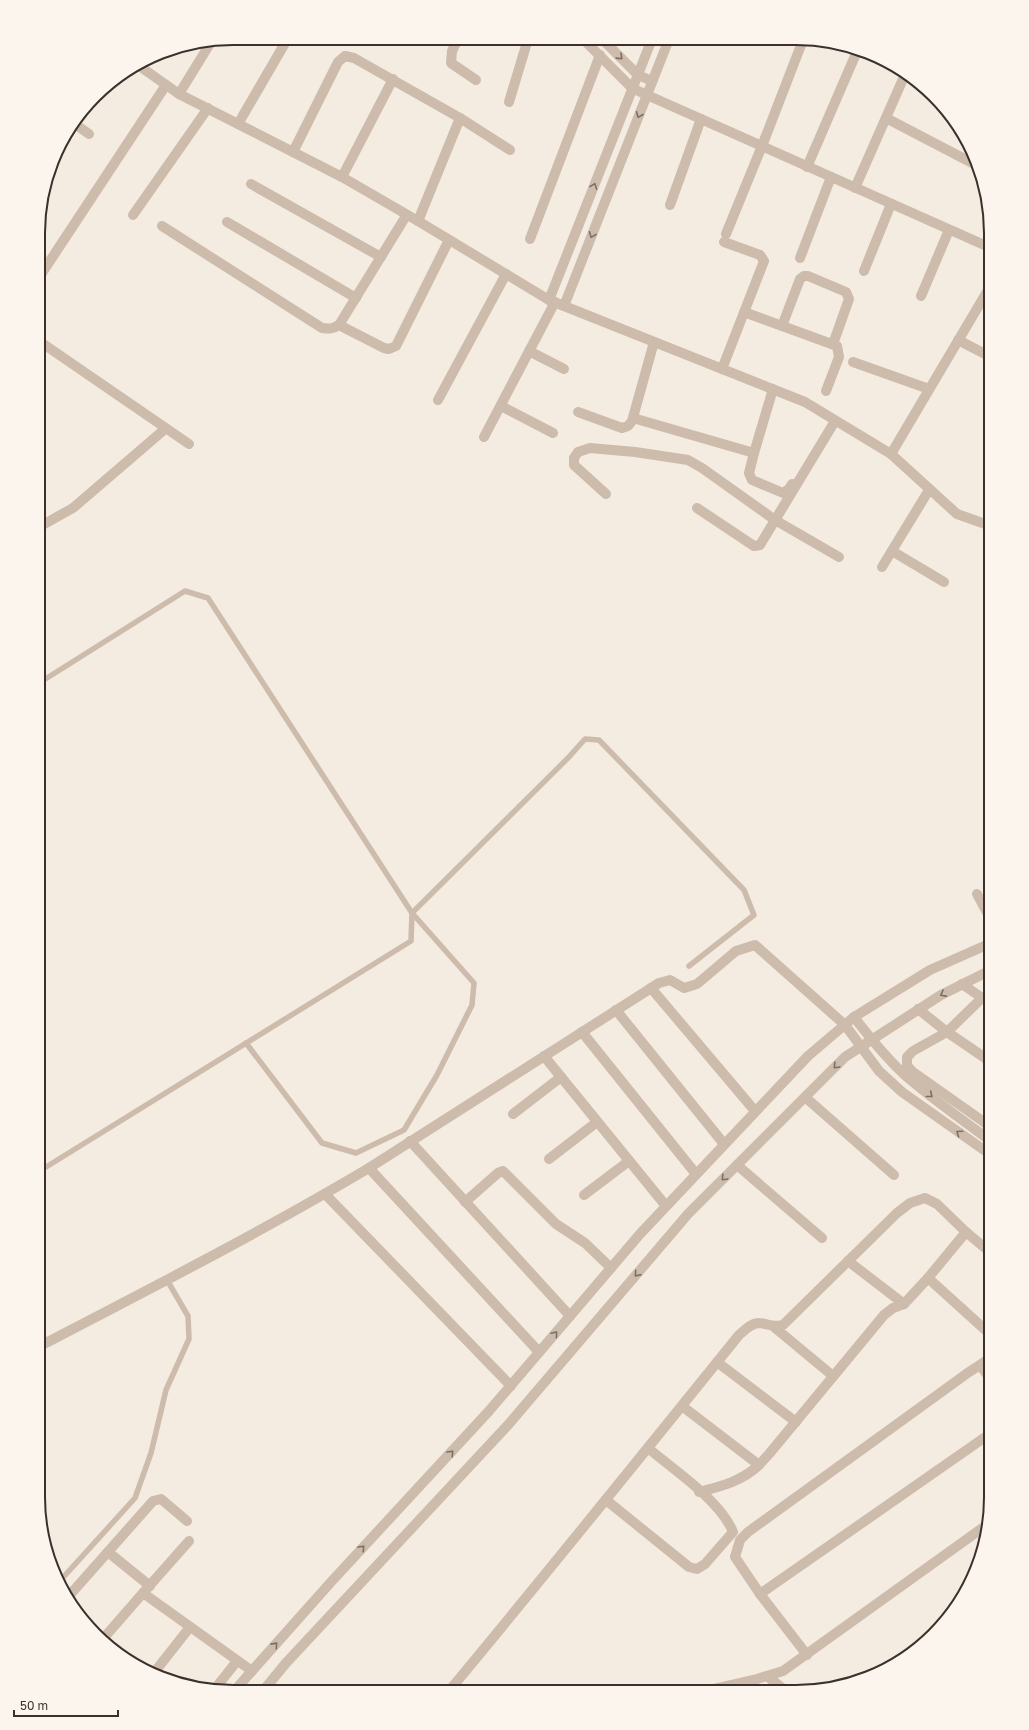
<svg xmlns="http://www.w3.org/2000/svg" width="1029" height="1730" viewBox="0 0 1029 1730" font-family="'Golos Text',sans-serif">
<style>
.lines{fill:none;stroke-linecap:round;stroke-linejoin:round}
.service{stroke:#cdbbac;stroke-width:5.5}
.minor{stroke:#cdbbac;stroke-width:10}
.tertiary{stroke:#cdbbac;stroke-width:10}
.oneway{stroke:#7d6f65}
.rim{fill:none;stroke:#3b302b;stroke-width:2}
</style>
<rect width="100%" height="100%" fill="#f4ebe1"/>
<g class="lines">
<g class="service">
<polyline points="246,1043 322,1143 356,1153 404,1130 437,1075 472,1005 474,983 412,913 568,758 585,739 599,740 744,890 754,915 689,966"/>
<polyline points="38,1172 411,941 412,913 208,598 185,591 39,683"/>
<polyline points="59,1582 135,1498 151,1453 166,1390 189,1339 188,1316 167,1280"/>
</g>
<g class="minor">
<polyline points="458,39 452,51 451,63 476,80"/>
<polyline points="179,94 211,42"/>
<polyline points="647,95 991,248"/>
<polyline points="509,102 528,39"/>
<polyline points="886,118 978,166"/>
<polyline points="75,124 89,134"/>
<polyline points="238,124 288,38"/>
<polyline points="293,152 338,62 345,56 354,58 460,118"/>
<polyline points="807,167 858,49"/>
<polyline points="342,177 393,79"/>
<polyline points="251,184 381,257"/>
<polyline points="855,188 903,79"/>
<polyline points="670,205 701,119"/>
<polyline points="133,215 208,108"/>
<polyline points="418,221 460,118 510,150"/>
<polyline points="227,222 356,298"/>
<path d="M162,226L322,328C329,329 333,329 339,325L406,216"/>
<polyline points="726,234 762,146 803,40"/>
<polyline points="530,239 600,55"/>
<polyline points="800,258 831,177"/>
<polyline points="864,271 891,204"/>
<polyline points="40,276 166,85"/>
<polyline points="921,296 949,230"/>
<polyline points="744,312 837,346 839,357 826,391"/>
<polyline points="339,325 384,348 389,349 396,346 449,240"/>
<polyline points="782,326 800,279 804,276 808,276 846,292 849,299 833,344"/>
<polyline points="958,340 991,357"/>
<polyline points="39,341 189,444"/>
<polyline points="529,351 564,369"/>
<polyline points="853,362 929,389"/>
<polyline points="722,369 764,261 760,255 724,242"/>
<polyline points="438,400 506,274"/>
<polyline points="501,406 553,433"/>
<polyline points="578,412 622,428 628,426 632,421 654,342"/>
<polyline points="633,418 754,453 773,389"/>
<polyline points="484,437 555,302"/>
<polyline points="754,453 749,473 752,480 783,493 789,489 792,484"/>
<polyline points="891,454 991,285"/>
<polyline points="606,494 574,465 574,458 578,452 590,448 635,452 688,460 702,468 775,520 839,557"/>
<polyline points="697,508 754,546 760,545 835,421"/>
<polyline points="39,527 73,508 165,429"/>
<polyline points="892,551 944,582"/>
<polyline points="882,567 929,490"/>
<polyline points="977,894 991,920"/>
<polyline points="962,984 991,1004"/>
<polyline points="651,988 755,1111"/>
<polyline points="982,998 947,1032 913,1051 907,1057 907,1066 913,1072 991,1127"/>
<polyline points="918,1009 947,1032 991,1062"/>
<polyline points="616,1010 724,1144"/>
<polyline points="582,1032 696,1174"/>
<polyline points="544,1056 666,1206"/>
<polyline points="805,1097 894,1175"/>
<polyline points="513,1114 561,1077"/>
<polyline points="985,1123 991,1114"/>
<polyline points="410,1141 570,1316"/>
<polyline points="549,1159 597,1122"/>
<polyline points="737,1165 822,1238"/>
<polyline points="369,1168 539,1352"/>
<polyline points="325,1194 511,1386"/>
<polyline points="584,1195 629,1161"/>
<polyline points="465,1202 498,1173 503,1171 556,1224 585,1243 611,1268"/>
<polyline points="966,1232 991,1253"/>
<polyline points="848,1261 904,1304"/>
<polyline points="928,1278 991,1335"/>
<polyline points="774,1327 833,1376"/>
<path d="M38,1347C150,1289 261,1232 369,1168L659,983L670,980L684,988L697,984L736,951L755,945L845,1025"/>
<polyline points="717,1362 796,1422"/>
<polyline points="980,1365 991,1357"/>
<path d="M699,1492C722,1486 742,1481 759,1465"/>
<path d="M606,1500L689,1567L697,1569L705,1564L733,1532C720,1500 675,1471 648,1448"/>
<polyline points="108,1552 150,1586"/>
<polyline points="143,1593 189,1541"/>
<polyline points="760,1594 991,1433"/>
<polyline points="68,1597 153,1501 161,1499 187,1521"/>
<polyline points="102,1640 143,1593 252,1671"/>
<polyline points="807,1655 760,1594 735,1557 740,1540 748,1532 969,1372 980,1365 991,1380"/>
<polyline points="155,1671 167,1680"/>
<polyline points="153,1674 190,1627"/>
<polyline points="767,1676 787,1692"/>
<polyline points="214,1690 237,1661"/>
<path d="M449,1691C547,1573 643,1454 739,1335C745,1330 750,1324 758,1323C768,1323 770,1328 783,1325L897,1213L910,1203L925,1198L937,1204L966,1232L928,1278L904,1304L893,1308L884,1315L769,1454L759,1465L682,1406"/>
<polyline points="700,1692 757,1679 783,1671 988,1524"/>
</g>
<g class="tertiary">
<polyline points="583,39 632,88 647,95"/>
<polyline points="602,39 638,75 652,81"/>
<polyline points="138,65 179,94 342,177 418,221 549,300 805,402 891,454 957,514 991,526"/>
<polyline points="549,300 652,39"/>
<polyline points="564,306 669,39"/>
<path d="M854,1017C870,1038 887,1059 907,1077C934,1100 962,1120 991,1141"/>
<polyline points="845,1025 879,1071 902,1092 991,1155"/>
<polyline points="235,1690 331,1582 489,1411 640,1234 808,1056 854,1017 930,970 991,943"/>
<polyline points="263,1691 286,1663 508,1425 688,1214 845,1057 941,995 991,970"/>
</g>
</g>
<defs><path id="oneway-chevron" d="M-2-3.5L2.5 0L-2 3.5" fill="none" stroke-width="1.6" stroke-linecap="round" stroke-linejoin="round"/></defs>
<g class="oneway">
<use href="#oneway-chevron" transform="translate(620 57) rotate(44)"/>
<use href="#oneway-chevron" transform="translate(639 115) rotate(112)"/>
<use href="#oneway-chevron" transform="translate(594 186) rotate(-69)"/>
<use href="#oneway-chevron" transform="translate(592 235) rotate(112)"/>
<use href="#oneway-chevron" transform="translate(943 994) rotate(152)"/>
<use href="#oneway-chevron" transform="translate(836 1066) rotate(135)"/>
<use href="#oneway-chevron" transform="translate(930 1095) rotate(39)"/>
<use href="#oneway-chevron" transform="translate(959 1133) rotate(-145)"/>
<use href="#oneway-chevron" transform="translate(724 1178) rotate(135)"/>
<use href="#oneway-chevron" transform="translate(637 1274) rotate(131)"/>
<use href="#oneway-chevron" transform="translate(555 1334) rotate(-50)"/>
<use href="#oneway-chevron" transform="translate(451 1453) rotate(-47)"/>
<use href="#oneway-chevron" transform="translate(362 1548) rotate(-47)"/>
<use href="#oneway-chevron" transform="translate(275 1645) rotate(-48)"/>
</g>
<path d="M0 0H1029V1730H0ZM233 45H796A188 188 0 0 1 984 233V1497A188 188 0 0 1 796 1685H233A188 188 0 0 1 45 1497V233A188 188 0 0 1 233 45Z" fill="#fbf5ee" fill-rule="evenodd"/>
<path class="rim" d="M233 45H796A188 188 0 0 1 984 233V1497A188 188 0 0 1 796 1685H233A188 188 0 0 1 45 1497V233A188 188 0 0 1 233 45Z"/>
<path d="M14 1710v6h104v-6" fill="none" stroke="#3b302b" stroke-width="2"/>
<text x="20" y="1710" font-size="12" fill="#3b302b" stroke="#fbf5ee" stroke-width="3" paint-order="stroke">50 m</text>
</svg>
